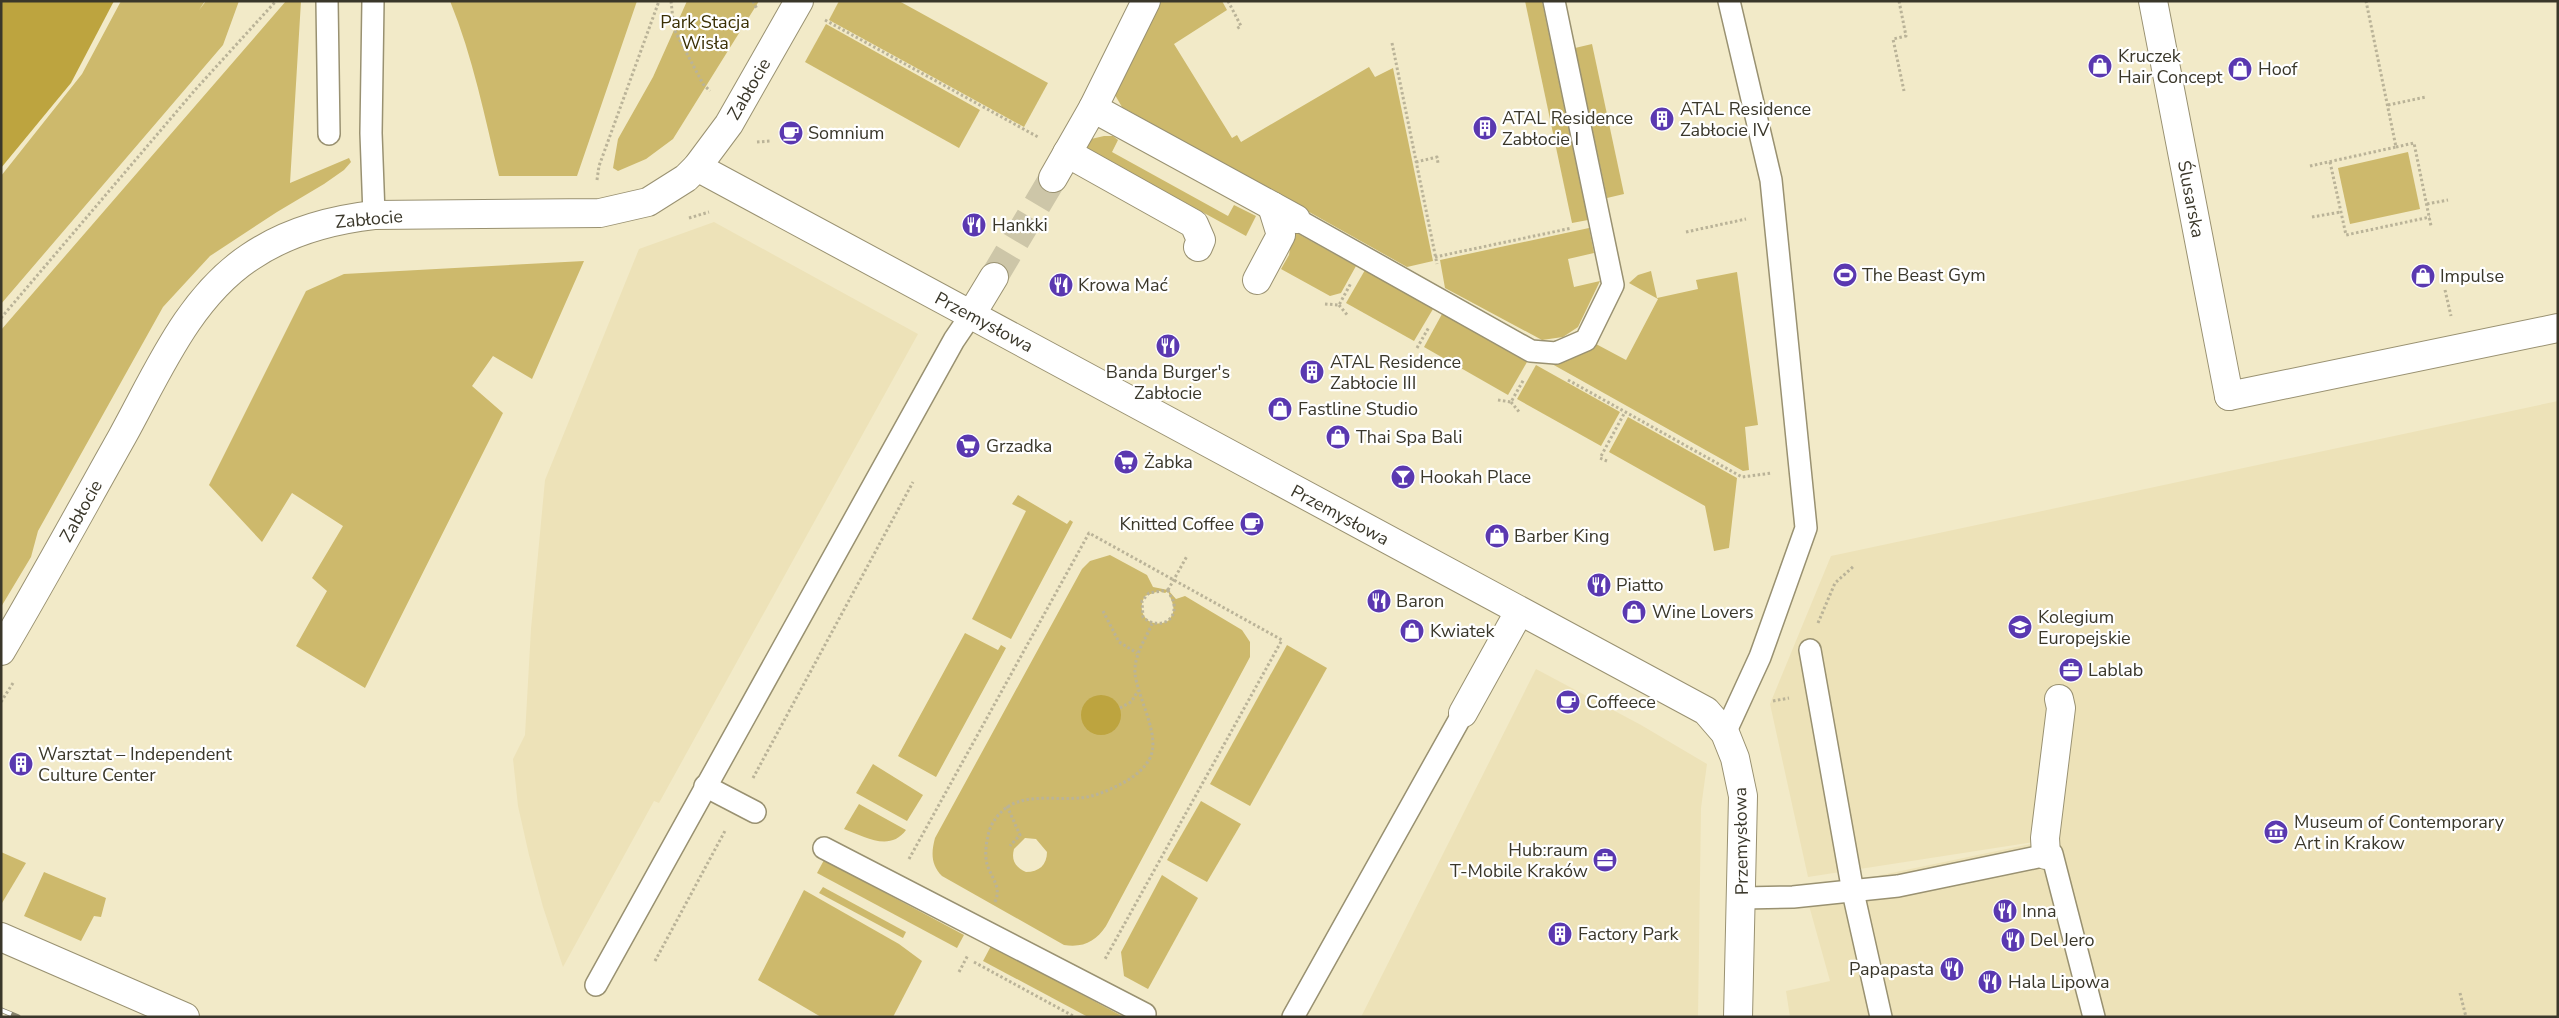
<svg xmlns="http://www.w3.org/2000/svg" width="2559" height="1018" viewBox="0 0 2559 1018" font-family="'Nunito Sans',sans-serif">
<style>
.built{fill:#ede2b8}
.green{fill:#cdb96c;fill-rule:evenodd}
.water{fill:#bda43f}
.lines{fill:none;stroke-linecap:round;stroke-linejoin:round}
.minor-tunnel{stroke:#cdc6a8;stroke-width:28;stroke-dasharray:28 14;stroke-linecap:butt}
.service-casing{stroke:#999171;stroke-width:24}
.pedestrian-casing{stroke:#999171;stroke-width:30}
.minor-casing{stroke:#999171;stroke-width:30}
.tertiary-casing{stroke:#999171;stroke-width:30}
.path{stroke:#bab398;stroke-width:3;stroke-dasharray:2.5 2.5;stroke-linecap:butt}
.service{stroke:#fff;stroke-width:21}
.pedestrian{stroke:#fff;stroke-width:28}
.minor{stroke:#fff;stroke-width:28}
.tertiary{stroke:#fff;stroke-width:28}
.rail-casing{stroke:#89846e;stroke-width:5.5}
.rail{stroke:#fff;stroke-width:4;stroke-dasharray:11;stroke-linecap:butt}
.labels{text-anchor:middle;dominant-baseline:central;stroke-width:4.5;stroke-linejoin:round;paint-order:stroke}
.park-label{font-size:18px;fill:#3b3004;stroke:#fff}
.poi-label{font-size:18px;fill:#3a372a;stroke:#fff;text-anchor:start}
.street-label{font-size:18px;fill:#3a372a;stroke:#fff}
</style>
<rect width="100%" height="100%" fill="#f2eac8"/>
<g class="built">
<polygon points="714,222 918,334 659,803 654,801 563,967 543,907 529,855 518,806 513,759 525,735 531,629 545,480 639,249"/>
<polygon points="2558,401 2558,1017 1790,1017 1786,991 1830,981 1805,891 2054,839 1808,877 1770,704 1831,556"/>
<polygon points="1536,669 1641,725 1707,764 1701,808 1698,1017 1361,1017"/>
</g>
<g class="green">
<polygon points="121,1 205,1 199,10 206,1 239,1 223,45 1,304 1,176 82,74"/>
<polygon points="286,1 301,1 290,183 349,158 351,162 344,170 324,184 277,212 210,256 163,307 38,531 31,557 1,607 1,330"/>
<path d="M450,1H637L577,176H499C485,118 473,57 450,1Z"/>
<polygon points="687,1 759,1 673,139 646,159 618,171 613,168 618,139 653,77"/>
<polygon points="839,1 899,1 1048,83 1024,127 829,20"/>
<polygon points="1159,1 1222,1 1227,10 1174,44 1232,138 1237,135 1241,142 1369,67 1375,77 1393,68 1433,261 1407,267 1122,107 1115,95 1114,82"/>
<polygon points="1525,1 1542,1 1588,220 1572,223"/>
<polygon points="826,24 980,110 959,148 805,62"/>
<polygon points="1592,44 1624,194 1607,198 1575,48"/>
<polygon points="1104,136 1113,136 1118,140 1112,152 1228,216 1234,205 1256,216 1246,236 1082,146 1091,139"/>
<polygon points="2408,152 2420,209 2350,224 2338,168"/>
<polygon points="1589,228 1594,253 1568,259 1574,287 1600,281 1578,327 1563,337 1542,340 1445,288 1440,260"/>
<polygon points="1293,231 1356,266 1341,293 1330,296 1281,269 1289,255"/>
<polygon points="584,261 532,379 493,356 472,386 503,413 365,688 296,646 327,591 312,578 343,526 292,493 262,542 209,485 306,291 344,274"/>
<polygon points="1365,270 1433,309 1414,341 1346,303"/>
<polygon points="1651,271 1657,298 1698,289 1696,280 1737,272 1758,425 1745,427 1749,470 1743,471 1552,364 1584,353 1596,344 1626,360 1658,299 1629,283 1638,275"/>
<polygon points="1442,314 1527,362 1508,395 1424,347"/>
<polygon points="1536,365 1620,412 1601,446 1517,399"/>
<polygon points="1628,417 1737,478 1729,548 1714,551 1705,506 1609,452"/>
<polygon points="1018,495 1067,524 1070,520 1073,522 1011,639 972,619 1026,511 1012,504"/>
<path d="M1110,555L1147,575L1153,587L1168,590L1176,599L1185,596L1242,630L1250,642V657L1106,926C1096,941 1084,948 1064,945L942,876C931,865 931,853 935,838L1082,569L1090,561ZM1159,591L1165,593L1168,591C1172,603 1178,610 1168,621C1149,630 1135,613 1145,596ZM1025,838L1036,839L1047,852C1047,865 1039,872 1026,872C1015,867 1011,860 1014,849Z"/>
<polygon points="965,633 998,650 1001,645 1006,648 936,777 898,756"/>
<polygon points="1287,645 1327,668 1250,806 1210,784"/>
<polygon points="873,764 923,795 907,821 856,793"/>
<polygon points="1201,801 1241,824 1207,882 1167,860"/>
<path d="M859,804L906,830C890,852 865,837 844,829Z"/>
<polygon points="1,852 26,863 2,903 1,903"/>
<polygon points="824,860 964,935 957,948 817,873"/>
<polygon points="44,872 106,898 101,917 94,916 81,941 24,916"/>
<polygon points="1162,875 1198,898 1148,989 1124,976 1121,952"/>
<polygon points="823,887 906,932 903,938 819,893"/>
<polygon points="804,890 899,944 922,961 893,1017 821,1017 758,980"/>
<polygon points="991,946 1122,1016 1122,1017 1088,1017 983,961"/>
</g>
<g class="water">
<polygon points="1,1 114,1 71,83 1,168"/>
<circle cx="1101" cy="715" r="20"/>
</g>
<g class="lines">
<polyline class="minor-tunnel" points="994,277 1053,178"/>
<defs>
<g id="service">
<polyline points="327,1 329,134"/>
<polyline points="373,1 371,133 374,215"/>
<polyline points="1296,219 1531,351 1556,353 1586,340 1613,285 1554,1"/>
<polyline points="1810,650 1853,892 1881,1017"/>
<polyline points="1725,733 1760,657 1806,528 1771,180 1729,1"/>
<polyline points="705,786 755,812"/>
<polyline points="824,848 1145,1014"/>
<polyline points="1743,898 1793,897 1898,886 2052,854 2094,1017"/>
<polyline points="596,985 954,340 971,315"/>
<polyline points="1293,1017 1463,713"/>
</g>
<g id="pedestrian">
<polyline points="2229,396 2558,328"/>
<polyline points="2046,855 2045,838 2061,708 2059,699"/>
</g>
<g id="minor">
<polyline points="2153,1 2229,396"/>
<polyline points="1093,108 1146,1"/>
<polyline points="1067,153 1194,224 1201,240 1198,247"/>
<polyline points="697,167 1706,711 1725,733 1735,758 1743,796 1738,1017"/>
<polyline points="1053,178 1093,108 1296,219"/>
<polyline points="1257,280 1281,235 1272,206"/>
<polyline points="971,315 994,277"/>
<polyline points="1463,713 1519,612"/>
<polyline points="1,937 185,1017"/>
</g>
<path id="tertiary" d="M1,651C43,580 82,508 122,437C157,374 188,298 250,257C287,232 330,220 374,215L600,213L648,202L686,178L697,167L729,124L799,1"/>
</defs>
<use href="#service" class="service-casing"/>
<use href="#pedestrian" class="pedestrian-casing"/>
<use href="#minor" class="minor-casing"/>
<use href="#tertiary" class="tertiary-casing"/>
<g class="path">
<polyline points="671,1 674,29 703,84 710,91"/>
<polyline points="753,1 757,9"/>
<polyline points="1228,1 1241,26 1236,29"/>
<polyline points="1899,1 1906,36 1893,39 1904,91"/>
<polyline points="825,20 1038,137"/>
<polyline points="1392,43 1437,264"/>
<polyline points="2388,105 2426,97"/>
<polyline points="757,142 771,141"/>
<polyline points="2396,147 2414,143 2431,226"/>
<polyline points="1416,162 1437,157 1438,163"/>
<polyline points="2330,162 2346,235 2430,217"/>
<polyline points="2310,166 2396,147 2366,1"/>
<polyline points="597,180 599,166 659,1"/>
<polyline points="2427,204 2448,200"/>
<polyline points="2312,217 2341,212"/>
<polyline points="689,218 709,212"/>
<polyline points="1686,232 1746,219"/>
<polyline points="1435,257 1572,228"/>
<polyline points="2445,290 2451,316"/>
<polyline points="1325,304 1339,305 1351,283"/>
<polyline points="1339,305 1348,316"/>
<polyline points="1,318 195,90 276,1"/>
<polyline points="1417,348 1429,327"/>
<polyline points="1568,380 1742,477 1772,473"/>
<polyline points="1498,400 1511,402 1524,379"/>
<polyline points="1511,402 1520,413"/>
<polyline points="1607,461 1600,458 1625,412"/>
<path d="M1168,590C1170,596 1174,600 1174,605C1176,625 1154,628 1143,617L1142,601L1149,593Z"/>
<polyline points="1168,590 1187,556"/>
<polyline points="1103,611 1119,642 1137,653"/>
<polyline points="1818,623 1835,583 1854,566"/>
<polyline points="1773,701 1789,698"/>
<polyline points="1,702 13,683"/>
<polyline points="1120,708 1131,702 1138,691"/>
<polyline points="753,778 913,482"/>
<polyline points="1007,806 1020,835 1010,846"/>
<polyline points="909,859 1089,533 1282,640 1105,959"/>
<path d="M995,902C1002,886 991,878 987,864C984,854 987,835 991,826C1012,786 1052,803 1087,797C1098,795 1109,790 1119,785C1131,779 1143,771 1150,758C1161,735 1137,697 1135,673C1134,655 1145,640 1152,624"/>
<polyline points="655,961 726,829"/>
<polyline points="974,962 1075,1017"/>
<polyline points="959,972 968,955"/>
<polyline points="2460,993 2466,1017"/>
</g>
<use href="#service" class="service"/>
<use href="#pedestrian" class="pedestrian"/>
<use href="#minor" class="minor"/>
<use href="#tertiary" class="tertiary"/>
<defs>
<polyline id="rail" points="1,1010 18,1017"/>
</defs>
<use href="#rail" class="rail-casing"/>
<use href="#rail" class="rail"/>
</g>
<defs>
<symbol id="shop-disc" viewBox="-11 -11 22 22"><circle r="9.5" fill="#5a38b0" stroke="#fff"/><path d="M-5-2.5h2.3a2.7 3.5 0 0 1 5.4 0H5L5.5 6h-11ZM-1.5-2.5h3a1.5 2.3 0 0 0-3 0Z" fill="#fff"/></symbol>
<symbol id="building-disc" viewBox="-11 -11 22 22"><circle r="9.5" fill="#5a38b0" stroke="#fff"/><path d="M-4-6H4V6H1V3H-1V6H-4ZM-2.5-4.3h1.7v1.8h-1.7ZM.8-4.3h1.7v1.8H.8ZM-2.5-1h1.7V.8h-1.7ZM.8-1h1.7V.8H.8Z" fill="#fff"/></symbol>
<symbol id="cafe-disc" viewBox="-11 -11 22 22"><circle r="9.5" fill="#5a38b0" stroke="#fff"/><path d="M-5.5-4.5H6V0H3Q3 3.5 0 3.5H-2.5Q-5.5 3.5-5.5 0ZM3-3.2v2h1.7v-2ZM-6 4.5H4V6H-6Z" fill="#fff"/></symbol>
<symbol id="restaurant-disc" viewBox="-11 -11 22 22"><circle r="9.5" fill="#5a38b0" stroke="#fff"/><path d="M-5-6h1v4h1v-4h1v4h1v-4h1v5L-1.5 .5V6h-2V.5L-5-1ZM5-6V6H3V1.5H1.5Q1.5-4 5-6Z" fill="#fff"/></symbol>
<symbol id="stadium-disc" viewBox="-11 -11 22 22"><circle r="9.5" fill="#5a38b0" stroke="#fff"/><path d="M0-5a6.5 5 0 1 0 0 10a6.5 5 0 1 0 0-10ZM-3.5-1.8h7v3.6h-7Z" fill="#fff"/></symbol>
<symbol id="supermarket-disc" viewBox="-11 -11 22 22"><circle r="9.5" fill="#5a38b0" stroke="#fff"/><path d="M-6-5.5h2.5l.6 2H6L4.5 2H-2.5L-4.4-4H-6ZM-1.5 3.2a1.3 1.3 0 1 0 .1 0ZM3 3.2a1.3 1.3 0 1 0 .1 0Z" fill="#fff"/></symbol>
<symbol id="bar-disc" viewBox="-11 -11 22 22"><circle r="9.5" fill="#5a38b0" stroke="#fff"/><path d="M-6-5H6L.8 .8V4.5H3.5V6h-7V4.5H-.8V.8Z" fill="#fff"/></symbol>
<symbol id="school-disc" viewBox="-11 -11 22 22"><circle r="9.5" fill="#5a38b0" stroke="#fff"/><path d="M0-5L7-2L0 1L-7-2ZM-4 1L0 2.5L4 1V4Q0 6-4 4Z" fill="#fff"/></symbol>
<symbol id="office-disc" viewBox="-11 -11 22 22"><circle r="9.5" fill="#5a38b0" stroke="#fff"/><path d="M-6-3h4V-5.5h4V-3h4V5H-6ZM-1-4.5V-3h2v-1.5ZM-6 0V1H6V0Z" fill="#fff"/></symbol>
<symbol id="museum-disc" viewBox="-11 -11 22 22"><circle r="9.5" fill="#5a38b0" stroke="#fff"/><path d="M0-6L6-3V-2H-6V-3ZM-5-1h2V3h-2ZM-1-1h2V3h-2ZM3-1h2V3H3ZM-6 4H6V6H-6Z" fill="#fff"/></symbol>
</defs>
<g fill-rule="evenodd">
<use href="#shop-disc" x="2086" y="52" width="28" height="28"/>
<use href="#shop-disc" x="2226" y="55" width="28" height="28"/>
<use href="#building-disc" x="1648" y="105" width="28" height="28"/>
<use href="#building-disc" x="1471" y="114" width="28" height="28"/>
<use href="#cafe-disc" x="777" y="119" width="28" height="28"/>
<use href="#restaurant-disc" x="960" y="211" width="28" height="28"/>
<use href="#stadium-disc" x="1831" y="261" width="28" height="28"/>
<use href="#shop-disc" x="2409" y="262" width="28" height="28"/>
<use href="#restaurant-disc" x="1047" y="271" width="28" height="28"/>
<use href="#restaurant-disc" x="1154" y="332" width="28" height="28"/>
<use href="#building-disc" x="1298" y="358" width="28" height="28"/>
<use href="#shop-disc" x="1266" y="395" width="28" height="28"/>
<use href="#shop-disc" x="1324" y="423" width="28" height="28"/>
<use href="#supermarket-disc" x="954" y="432" width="28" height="28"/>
<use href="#supermarket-disc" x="1112" y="448" width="28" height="28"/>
<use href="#bar-disc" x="1389" y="463" width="28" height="28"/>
<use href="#cafe-disc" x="1238" y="510" width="28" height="28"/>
<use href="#shop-disc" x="1483" y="522" width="28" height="28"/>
<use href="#restaurant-disc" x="1585" y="571" width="28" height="28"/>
<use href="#restaurant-disc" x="1365" y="587" width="28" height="28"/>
<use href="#shop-disc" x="1620" y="598" width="28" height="28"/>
<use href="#school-disc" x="2006" y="613" width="28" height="28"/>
<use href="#shop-disc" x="1398" y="617" width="28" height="28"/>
<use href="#office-disc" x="2057" y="656" width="28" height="28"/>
<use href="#cafe-disc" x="1554" y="688" width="28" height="28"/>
<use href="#building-disc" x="7" y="750" width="28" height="28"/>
<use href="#museum-disc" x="2262" y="818" width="28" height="28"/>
<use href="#office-disc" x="1591" y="846" width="28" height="28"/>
<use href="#restaurant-disc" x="1991" y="897" width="28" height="28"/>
<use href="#building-disc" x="1546" y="920" width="28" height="28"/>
<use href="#restaurant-disc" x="1999" y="926" width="28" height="28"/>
<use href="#restaurant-disc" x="1938" y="955" width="28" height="28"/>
<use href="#restaurant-disc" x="1976" y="968" width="28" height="28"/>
</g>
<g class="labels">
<g class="park-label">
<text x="705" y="22">Park Stacja<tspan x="705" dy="21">Wisła</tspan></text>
</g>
<g class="poi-label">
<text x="2118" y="56">Kruczek<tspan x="2118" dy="21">Hair Concept</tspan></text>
<text x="2258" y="69">Hoof</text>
<text x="1680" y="109">ATAL Residence<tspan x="1680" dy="21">Zabłocie IV</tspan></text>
<text x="1502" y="118">ATAL Residence<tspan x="1502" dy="21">Zabłocie I</tspan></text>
<text x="808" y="133">Somnium</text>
<text x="992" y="225">Hankki</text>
<text x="1862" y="275">The Beast Gym</text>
<text x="2440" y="276">Impulse</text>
<text x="1078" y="285">Krowa Mać</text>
<text x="1330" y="362">ATAL Residence<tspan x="1330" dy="21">Zabłocie III</tspan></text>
<text x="1168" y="372" text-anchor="middle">Banda Burger's<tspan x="1168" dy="21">Zabłocie</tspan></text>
<text x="1298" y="409">Fastline Studio</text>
<text x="1356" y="437">Thai Spa Bali</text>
<text x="986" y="446">Grzadka</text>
<text x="1144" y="462">Żabka</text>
<text x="1420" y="477">Hookah Place</text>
<text x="1234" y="524" text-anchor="end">Knitted Coffee</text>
<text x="1514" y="536">Barber King</text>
<text x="1616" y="585">Piatto</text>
<text x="1396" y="601">Baron</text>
<text x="1652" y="612">Wine Lovers</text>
<text x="2038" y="617">Kolegium<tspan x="2038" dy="21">Europejskie</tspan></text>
<text x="1430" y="631">Kwiatek</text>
<text x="2088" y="670">Lablab</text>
<text x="1586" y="702">Coffeece</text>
<text x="38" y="754">Warsztat – Independent<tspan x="38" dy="21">Culture Center</tspan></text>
<text x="2294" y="822">Museum of Contemporary<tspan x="2294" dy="21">Art in Krakow</tspan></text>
<text x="1588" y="850" text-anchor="end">Hub:raum<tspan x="1588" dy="21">T-Mobile Kraków</tspan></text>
<text x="2022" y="911">Inna</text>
<text x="1578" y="934">Factory Park</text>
<text x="2030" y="940">Del Jero</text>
<text x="1934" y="969" text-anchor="end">Papapasta</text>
<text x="2008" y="982">Hala Lipowa</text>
</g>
<g class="street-label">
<text transform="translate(749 89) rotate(-60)">Zabłocie</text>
<text transform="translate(2191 199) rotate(79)">Ślusarska</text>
<text transform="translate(369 219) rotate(-5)">Zabłocie</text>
<text transform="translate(984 322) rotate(28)">Przemysłowa</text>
<text transform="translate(81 511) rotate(-61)">Zabłocie</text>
<text transform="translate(1340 515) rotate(28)">Przemysłowa</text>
<text transform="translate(1741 841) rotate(-91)">Przemysłowa</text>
</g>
</g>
<rect width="2559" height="1018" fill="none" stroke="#3a372a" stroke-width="5"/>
</svg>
